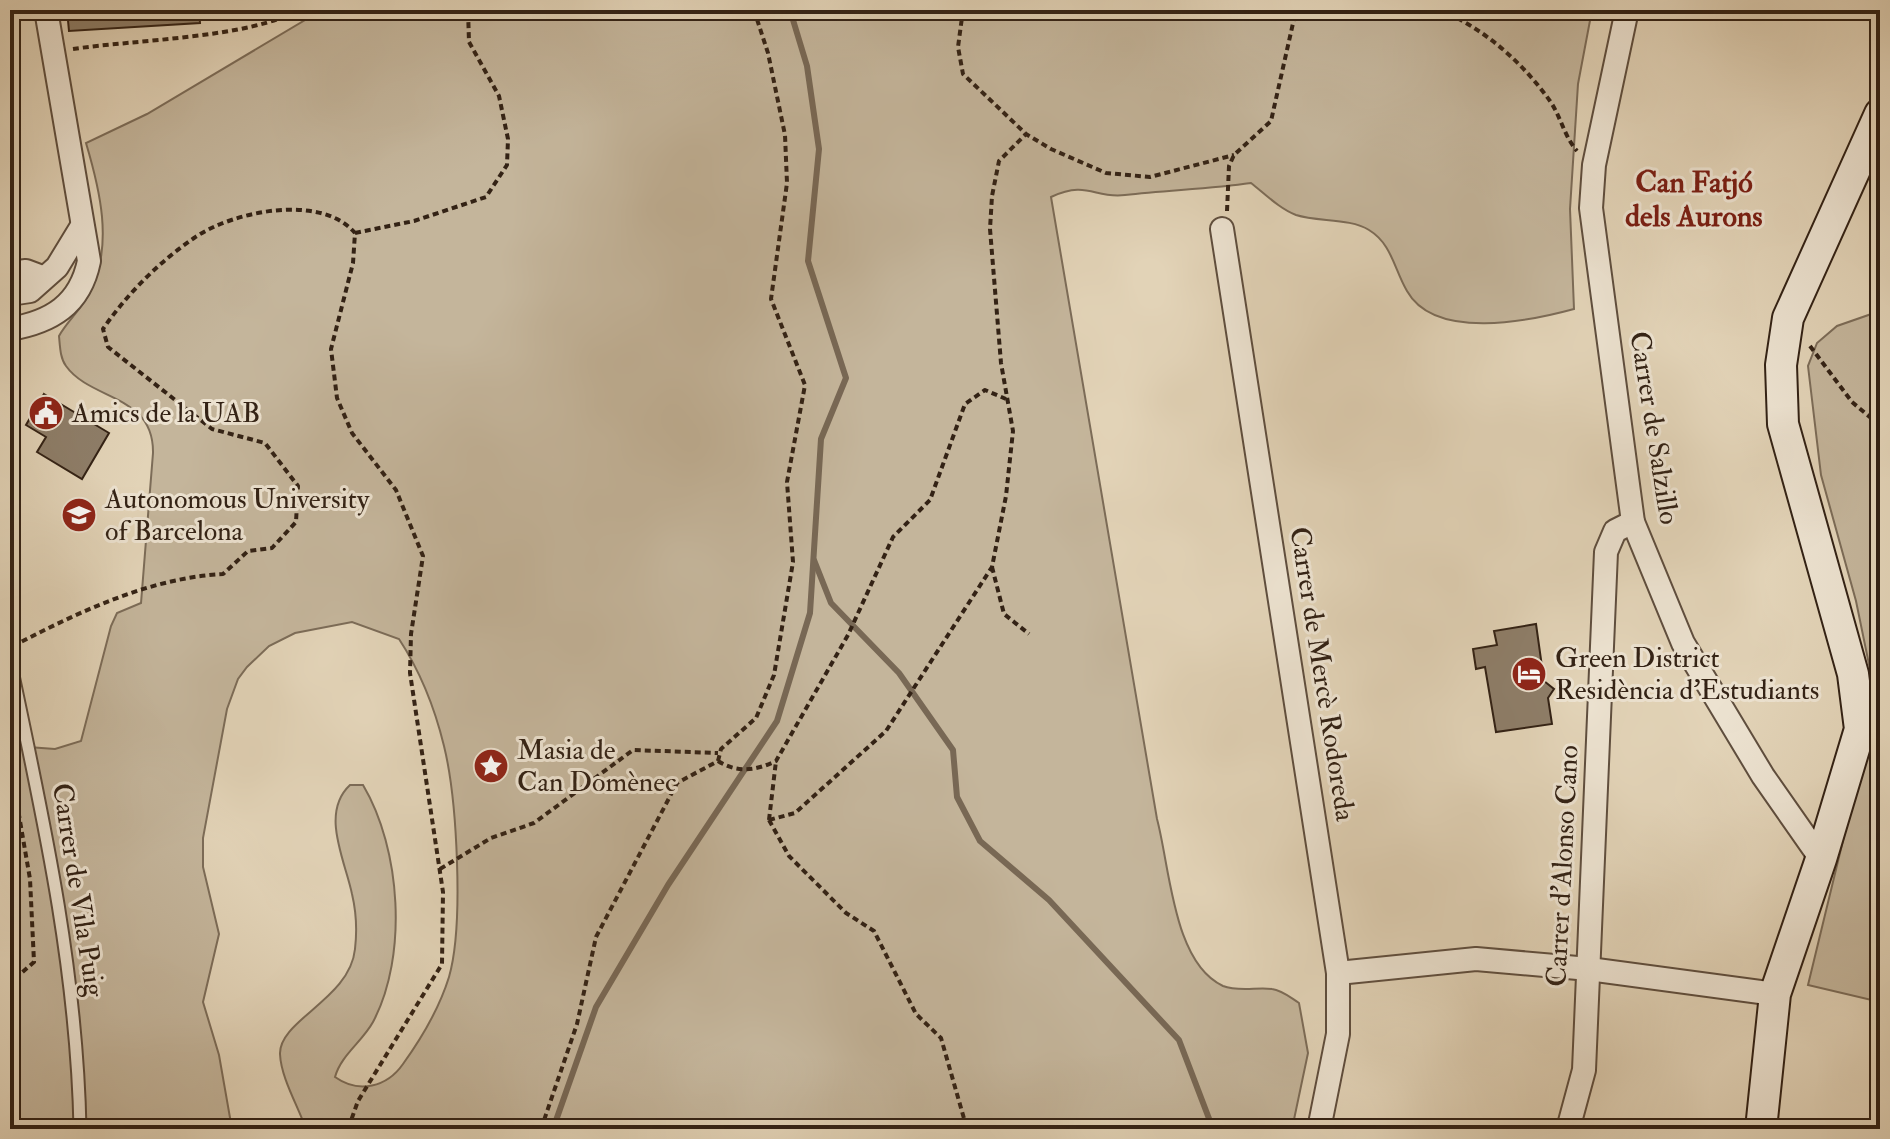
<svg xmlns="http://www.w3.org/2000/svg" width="1890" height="1139" viewBox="0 0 1890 1139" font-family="'IM FELL Double Pica',serif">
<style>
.green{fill:#c4b59b;stroke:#7c6c58;stroke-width:2}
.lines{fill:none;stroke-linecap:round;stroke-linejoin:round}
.stream{stroke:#786855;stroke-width:6}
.building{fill:#8e7e69;stroke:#332215;stroke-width:2}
.lane-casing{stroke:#5f4e3e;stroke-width:15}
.street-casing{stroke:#5f4e3e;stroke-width:26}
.secondary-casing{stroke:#332215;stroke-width:34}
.path{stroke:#332215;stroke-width:4;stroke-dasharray:6 4;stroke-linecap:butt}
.lane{stroke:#ece2d0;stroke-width:11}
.street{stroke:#ece2d0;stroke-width:22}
.secondary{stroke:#ece2d0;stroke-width:30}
.labels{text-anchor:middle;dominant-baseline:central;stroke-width:6;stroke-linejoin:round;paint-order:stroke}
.poi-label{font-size:28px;fill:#332215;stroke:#ece2d0;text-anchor:start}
.street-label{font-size:28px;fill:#332215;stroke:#ece2d0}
.neighbourhood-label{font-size:30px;font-weight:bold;fill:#7a1f14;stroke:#ece2d0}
</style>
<rect width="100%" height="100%" fill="#e2d3b7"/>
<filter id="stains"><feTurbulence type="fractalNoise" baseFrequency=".0025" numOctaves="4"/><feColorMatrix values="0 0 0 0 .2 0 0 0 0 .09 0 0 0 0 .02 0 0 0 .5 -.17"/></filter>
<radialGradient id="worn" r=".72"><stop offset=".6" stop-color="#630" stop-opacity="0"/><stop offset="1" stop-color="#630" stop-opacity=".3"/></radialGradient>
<g class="green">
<path d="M322,10H1592L1578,84L1570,209L1574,309C1530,321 1435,341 1407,291C1394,269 1392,244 1369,230C1350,218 1318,222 1296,215C1280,209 1265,194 1251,183C1209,189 1167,190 1125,195C1094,199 1088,180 1051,197L1157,819C1170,867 1173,963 1223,986C1238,992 1257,987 1272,989C1282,990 1291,998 1299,1003L1308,1053L1292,1129H306C298,1106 281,1078 280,1054C279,1020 350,999 355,949C357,932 356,911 352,894C345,860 320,813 350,785H363C401,849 408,956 373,1022C362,1042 341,1055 335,1077C359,1094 387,1087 403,1064C421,1039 440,1006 449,977C464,925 457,799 444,746C435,709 420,671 399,639L352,622L295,633L269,646L247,667L238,679L227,709L203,838V867L219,934L203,1002L219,1055L232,1129H10V726L28,747L55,749L81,741L111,626L117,613L141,603L153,453C154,394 91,401 66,366C60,358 60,346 59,336C68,320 83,308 91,290C113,244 100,190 86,143L147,114Z"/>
<polygon points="1880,311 1880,1002 1808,985 1863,758 1872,679 1856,601 1821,475 1808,366 1817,343 1837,326"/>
</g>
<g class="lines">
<g class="stream">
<polyline points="814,560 831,603 899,673 953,750 957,797 980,841 1049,900 1179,1040 1213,1129"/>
<polyline points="553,1129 596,1007 668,885 777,721 810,613 821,439 846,378 808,261 819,149 807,66 790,10"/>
</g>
</g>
<g class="building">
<polygon points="67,10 199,10 200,23 69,31"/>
<polygon points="44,394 109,433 82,479 37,452 46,437 26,425"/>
<polygon points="1536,624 1544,681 1554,689 1548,698 1552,724 1496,732 1485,667 1476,669 1473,649 1497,645 1494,631"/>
</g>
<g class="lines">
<defs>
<path id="lane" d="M10,661C43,817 77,969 80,1129"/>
<g id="street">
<polyline points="1627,10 1594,165 1591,208 1633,522 1683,643 1763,776 1821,859"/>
<polyline points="1222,229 1338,973 1338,1034 1319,1129"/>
<polyline points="10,273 26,271 42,277"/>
<polyline points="10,294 30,291 57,267 82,226"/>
<path d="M10,329C51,322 80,305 89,261L46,10"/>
<polyline points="1338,973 1476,959 1589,969 1775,994"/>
<polyline points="1568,1129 1584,1070 1606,552 1615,531 1633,522"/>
</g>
<polyline id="secondary" points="1761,1129 1775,994 1821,859 1860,729 1853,674 1783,424 1781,365 1788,318 1880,114"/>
</defs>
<use href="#lane" class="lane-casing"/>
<use href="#street" class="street-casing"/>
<use href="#secondary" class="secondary-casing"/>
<g class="path">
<polyline points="963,10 958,47 963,74 1026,134 1051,149 1106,173 1150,177 1234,155"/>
<path d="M1439,10C1483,27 1523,63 1550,101C1561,117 1564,136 1577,151"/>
<path d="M73,49C132,40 251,38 298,10"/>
<polyline points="1227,211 1229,166 1234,155 1271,121 1296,10"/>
<polyline points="355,233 414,221 486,197 507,165 508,139 499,96 469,42 468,10"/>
<polyline points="1810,346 1852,402 1871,418 1880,464"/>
<polyline points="992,567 1004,614 1029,634"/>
<path d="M13,646C79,612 149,578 223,574L248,551L272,548L296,522L298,486L265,443L212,429L108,347L103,329C127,294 159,262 194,238C233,211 321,193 355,233L353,263L331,349L337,398L352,433L396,490L423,556L411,634L410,673L443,892L442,964L358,1101L348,1129"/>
<polyline points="718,761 721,749 756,718 774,675 793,562 787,482 805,385 771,299 787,183 785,135 768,53 754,10"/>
<path d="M718,761C737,773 755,771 776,761L848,635L893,537L930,500L965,404L985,390L1006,399"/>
<polyline points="10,763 30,879 34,962 10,983"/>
<polyline points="769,820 795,813 886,731 992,567 1006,496 1013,431 1001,363 990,229 992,196 999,161 1026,134"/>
<polyline points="769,820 789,856 846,913 874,931 916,1014 941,1038 967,1129"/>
<polyline points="769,820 776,761"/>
<polyline points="440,869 491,838 534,823 633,750 718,753"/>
<polyline points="541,1129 577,1024 596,937 677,783 718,761"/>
</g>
<use href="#lane" class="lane"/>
<use href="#street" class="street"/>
<use href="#secondary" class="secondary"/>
</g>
<defs>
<symbol id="civic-disc" viewBox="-11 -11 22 22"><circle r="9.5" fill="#8f2418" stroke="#ece2d0"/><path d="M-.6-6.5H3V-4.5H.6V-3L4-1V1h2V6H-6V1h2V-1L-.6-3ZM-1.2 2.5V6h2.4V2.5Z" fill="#fff"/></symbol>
<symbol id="university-disc" viewBox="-11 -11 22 22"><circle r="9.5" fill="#8f2418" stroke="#ece2d0"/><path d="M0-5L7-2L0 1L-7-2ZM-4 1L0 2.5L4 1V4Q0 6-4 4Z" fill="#fff"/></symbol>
<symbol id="hotel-disc" viewBox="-11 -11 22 22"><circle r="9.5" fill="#8f2418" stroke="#ece2d0"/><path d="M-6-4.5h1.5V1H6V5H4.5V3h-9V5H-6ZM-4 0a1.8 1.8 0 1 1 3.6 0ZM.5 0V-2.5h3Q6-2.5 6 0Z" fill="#fff"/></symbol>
<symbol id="sight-disc" viewBox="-11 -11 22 22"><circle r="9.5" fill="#8f2418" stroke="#ece2d0"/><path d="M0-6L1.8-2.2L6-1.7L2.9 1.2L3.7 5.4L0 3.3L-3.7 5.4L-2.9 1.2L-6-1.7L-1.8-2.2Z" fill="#fff"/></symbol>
</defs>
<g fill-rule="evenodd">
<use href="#civic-disc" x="26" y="393" width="40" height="40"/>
<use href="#university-disc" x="59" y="495" width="40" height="40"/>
<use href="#hotel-disc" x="1509" y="654" width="40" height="40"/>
<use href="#sight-disc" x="471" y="746" width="40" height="40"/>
</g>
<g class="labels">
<g class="poi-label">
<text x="72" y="413">Amics de la UAB</text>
<text x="105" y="499">Autonomous University<tspan x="105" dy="32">of Barcelona</tspan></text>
<text x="1555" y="658">Green District<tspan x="1555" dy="32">Residència d'Estudiants</tspan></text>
<text x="517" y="750">Masia de<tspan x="517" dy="32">Can Domènec</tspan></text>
</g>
<g class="street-label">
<text transform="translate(1654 428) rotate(81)">Carrer de Salzillo</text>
<text transform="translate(1322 674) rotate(81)">Carrer de Mercè Rodoreda</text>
<text transform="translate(1563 866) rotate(-87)">Carrer d'Alonso Cano</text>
<text transform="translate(78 890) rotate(81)">Carrer de Vila Puig</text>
</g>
<g class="neighbourhood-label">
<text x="1694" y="182">Can Fatjó<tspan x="1694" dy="34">dels Aurons</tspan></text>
</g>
</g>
<rect width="1890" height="1139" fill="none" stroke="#e2d3b7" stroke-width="40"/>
<rect x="12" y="12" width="1866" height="1115" fill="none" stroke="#332215" stroke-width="4"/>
<rect x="20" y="20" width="1850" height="1099" fill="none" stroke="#332215" stroke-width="2"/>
<rect width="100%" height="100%" filter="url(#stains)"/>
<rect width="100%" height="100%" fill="url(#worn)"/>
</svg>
